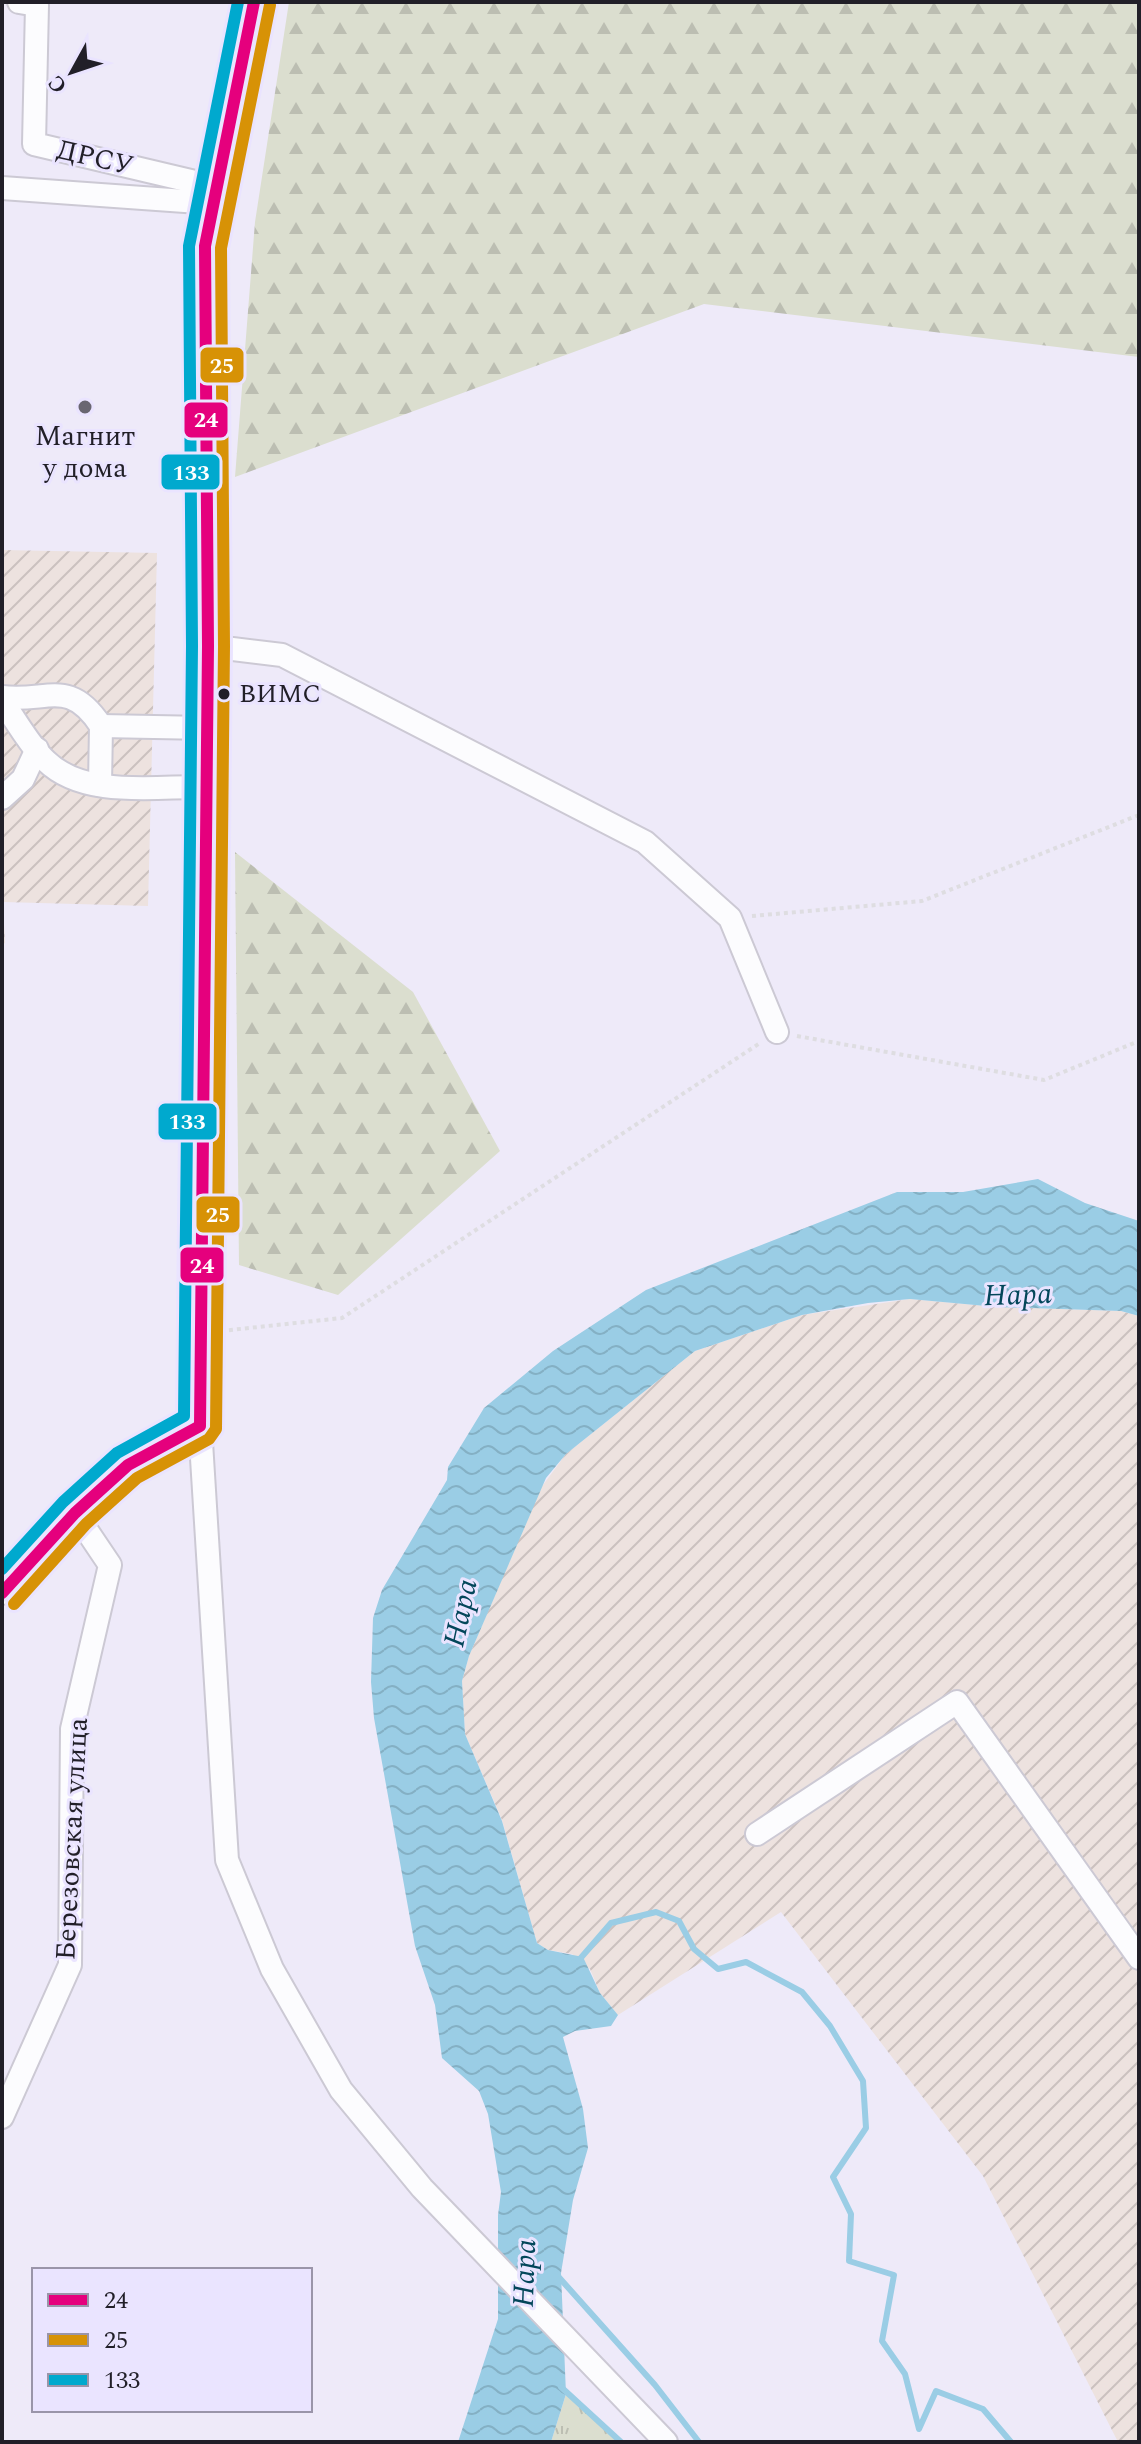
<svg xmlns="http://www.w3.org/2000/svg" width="1141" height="2444" viewBox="0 0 1141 2444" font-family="Spectral,serif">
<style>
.industrial{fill:url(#industrial-furrows)}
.forest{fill:url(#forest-firs)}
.park{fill:url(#park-tufts)}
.water{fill:url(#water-waves)}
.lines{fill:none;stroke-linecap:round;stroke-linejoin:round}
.stream{stroke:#9acde5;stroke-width:6}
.minor-casing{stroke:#ccc9d4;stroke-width:26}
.path{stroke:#dedde1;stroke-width:4;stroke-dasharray:4 4;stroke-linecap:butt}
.minor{stroke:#fcfcfe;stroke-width:22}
.bus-1-casing{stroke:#eae4ff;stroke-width:18}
.bus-2-casing{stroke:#eae4ff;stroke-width:18}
.bus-3-casing{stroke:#eae4ff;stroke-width:18}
.bus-1{stroke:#e5007d;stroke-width:12}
.bus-2{stroke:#d79206;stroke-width:12}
.bus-3{stroke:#00a9ce;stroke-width:12}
.poi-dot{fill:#696671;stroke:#eae4ff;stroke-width:3}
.bus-dot{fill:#211f28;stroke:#eae4ff;stroke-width:3}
.labels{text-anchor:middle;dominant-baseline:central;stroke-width:6;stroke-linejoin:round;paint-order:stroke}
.bus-label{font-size:26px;fill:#211f28;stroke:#eae4ff;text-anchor:start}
.street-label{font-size:28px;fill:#211f28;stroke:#eae4ff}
.poi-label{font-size:28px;fill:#211f28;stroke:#eae4ff}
.water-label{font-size:30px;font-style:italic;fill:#03465a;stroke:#eae4ff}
.line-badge{stroke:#eae4ff;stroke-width:3}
.badge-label{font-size:22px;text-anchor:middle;font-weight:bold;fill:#fff}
</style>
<defs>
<pattern id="industrial-furrows" width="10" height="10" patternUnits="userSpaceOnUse" patternTransform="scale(2)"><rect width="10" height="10" fill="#ede2df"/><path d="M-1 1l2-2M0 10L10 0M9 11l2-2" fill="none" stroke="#cbc1bf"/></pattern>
<pattern id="forest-firs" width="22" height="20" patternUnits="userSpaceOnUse" patternTransform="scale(2)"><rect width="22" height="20" fill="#dbdecf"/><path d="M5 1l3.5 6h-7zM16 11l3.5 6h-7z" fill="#bcbeb2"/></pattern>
<pattern id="park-tufts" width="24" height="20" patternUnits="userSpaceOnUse" patternTransform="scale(2)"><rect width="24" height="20" fill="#dbdecf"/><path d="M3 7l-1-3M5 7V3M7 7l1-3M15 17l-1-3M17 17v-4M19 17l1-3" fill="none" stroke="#bcbeb2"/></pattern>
<pattern id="water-waves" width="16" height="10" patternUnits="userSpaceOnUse" patternTransform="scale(2)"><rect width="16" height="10" fill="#9acde5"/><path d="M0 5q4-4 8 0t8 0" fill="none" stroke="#84b0c4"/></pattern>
</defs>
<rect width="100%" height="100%" fill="#eeeaf9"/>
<g class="industrial">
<polygon points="2,550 157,553 148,906 3,902 5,943 2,945"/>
<polygon points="910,1299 997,1307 1121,1311 1139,1316 1139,2442 1118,2442 983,2176 781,1912 618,2015 600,1993 590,1969 572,1954 548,1950 537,1943 502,1820 465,1734 462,1681 469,1656 540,1489 566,1454 695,1351 802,1315"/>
</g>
<g class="forest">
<polygon points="289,2 1139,2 1139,357 704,304 235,477 255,222"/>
<polygon points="235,852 413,992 500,1151 338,1295 239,1265"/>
</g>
<polygon class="park" points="566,2394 615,2437 615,2442 551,2442"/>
<polygon class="water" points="1038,1179 1085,1203 1139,1221 1139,1316 1121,1311 997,1307 910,1299 868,1303 802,1315 695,1351 566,1454 546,1478 469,1656 462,1681 465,1734 502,1821 537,1943 548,1950 583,1957 600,1993 618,2015 611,2026 575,2031 563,2037 583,2109 588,2148 573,2200 561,2273 566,2394 551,2442 458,2442 498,2319 498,2215 501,2192 488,2114 479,2091 442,2058 435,2005 415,1946 374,1718 371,1682 373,1618 382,1590 447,1480 448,1467 484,1408 553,1351 646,1290 897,1192 963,1192"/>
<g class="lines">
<g class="stream">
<polyline points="579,1960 611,1923 656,1912 679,1921 694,1949 718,1969 746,1962 802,1992 830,2026 863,2081 866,2128 833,2177 851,2214 849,2261 894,2275 882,2341 905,2374 919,2429 936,2391 983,2409 1011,2442"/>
<polyline points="556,2274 655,2385 699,2442"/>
<polyline points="561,2387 621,2442"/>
</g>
<defs>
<g id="minor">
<polyline points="19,2 37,5 34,144 216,187"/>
<polyline points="2,188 213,203"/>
<polyline points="208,646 282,655 645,842 730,918 777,1032"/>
<path d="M2,697C47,703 69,677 101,726"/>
<path d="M2,701C16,720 29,745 46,761C85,799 157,786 206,787"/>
<polyline points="100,785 101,726 207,728"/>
<polyline points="2,798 23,779 37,749"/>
<polyline points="200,1426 227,1860 272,1969 341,2090 422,2188 666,2442"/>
<polyline points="2,1593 75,1513 128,1465 200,1426 208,646 205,246 254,2"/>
<polyline points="757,1834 957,1702 1139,1958"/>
<polyline points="2,2117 70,1965 72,1729 110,1565 75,1513"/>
</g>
</defs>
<use href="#minor" class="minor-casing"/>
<g class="path">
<polyline points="752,916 922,901 1139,815"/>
<polyline points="797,1036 1044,1080 1139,1041"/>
<polyline points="221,1331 342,1318 760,1043"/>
</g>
<use href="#minor" class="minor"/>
<defs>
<polyline id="bus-1" points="2,1593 75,1513 128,1465 200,1426 208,646 205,246 254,2"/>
<polyline id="bus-2" points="14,1604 86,1524 137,1478 209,1439 216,1429 224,646 221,248 270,5"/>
<polyline id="bus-3" points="2,1569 63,1502 117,1453 184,1416 192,646 189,246 238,2"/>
</defs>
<use href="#bus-1" class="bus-1-casing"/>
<use href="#bus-2" class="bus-2-casing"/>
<use href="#bus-3" class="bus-3-casing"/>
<use href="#bus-1" class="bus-1"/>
<use href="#bus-2" class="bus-2"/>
<use href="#bus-3" class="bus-3"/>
</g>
<circle class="poi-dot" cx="85" cy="407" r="8"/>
<circle class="bus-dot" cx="224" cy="694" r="7"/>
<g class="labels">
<g class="bus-label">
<text x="239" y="694">ВИМС</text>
</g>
<g class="street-label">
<text transform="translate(95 158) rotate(13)">ДРСУ</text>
<text transform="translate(72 1839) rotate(-87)">Березовская улица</text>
</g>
<g class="poi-label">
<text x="85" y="436">Магнит<tspan x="85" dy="32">у дома</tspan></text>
</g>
<g class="water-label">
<text transform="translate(1018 1295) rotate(-2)">Нара</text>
<text transform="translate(461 1613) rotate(-78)">Нара</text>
<text transform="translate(525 2273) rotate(-88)">Нара</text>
</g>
</g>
<g class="line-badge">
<rect x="199" y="346" width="46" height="38" rx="8" fill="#d79206"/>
<rect x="183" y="401" width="46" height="38" rx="8" fill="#e5007d"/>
<rect x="160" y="453" width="61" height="38" rx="8" fill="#00a9ce"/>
<rect x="157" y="1102" width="61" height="39" rx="8" fill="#00a9ce"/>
<rect x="195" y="1195" width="46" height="39" rx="8" fill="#d79206"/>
<rect x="179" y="1246" width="46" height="38" rx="8" fill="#e5007d"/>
</g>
<g class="badge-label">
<text x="222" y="373">25</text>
<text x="206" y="427">24</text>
<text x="191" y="480">133</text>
<text x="187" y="1129">133</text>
<text x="218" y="1222">25</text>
<text x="202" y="1273">24</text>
</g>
<rect width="1141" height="2444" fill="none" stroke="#211f28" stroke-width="8"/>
<rect x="32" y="2268" width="280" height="144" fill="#eae4ff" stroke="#9a95a9" stroke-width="2"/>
<rect x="48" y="2294" width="40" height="12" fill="#e5007d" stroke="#9a95a9" stroke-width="2"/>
<text x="104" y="2308" font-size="24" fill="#211f28">24</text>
<rect x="48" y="2334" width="40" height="12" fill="#d79206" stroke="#9a95a9" stroke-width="2"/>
<text x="104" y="2348" font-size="24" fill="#211f28">25</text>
<rect x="48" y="2374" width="40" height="12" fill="#00a9ce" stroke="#9a95a9" stroke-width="2"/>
<text x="104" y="2388" font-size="24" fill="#211f28">133</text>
<g transform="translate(72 72) rotate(230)" stroke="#eae4ff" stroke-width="6" paint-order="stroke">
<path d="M0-6L14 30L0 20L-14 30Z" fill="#211f28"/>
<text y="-12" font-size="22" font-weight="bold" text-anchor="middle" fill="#211f28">С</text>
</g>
</svg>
